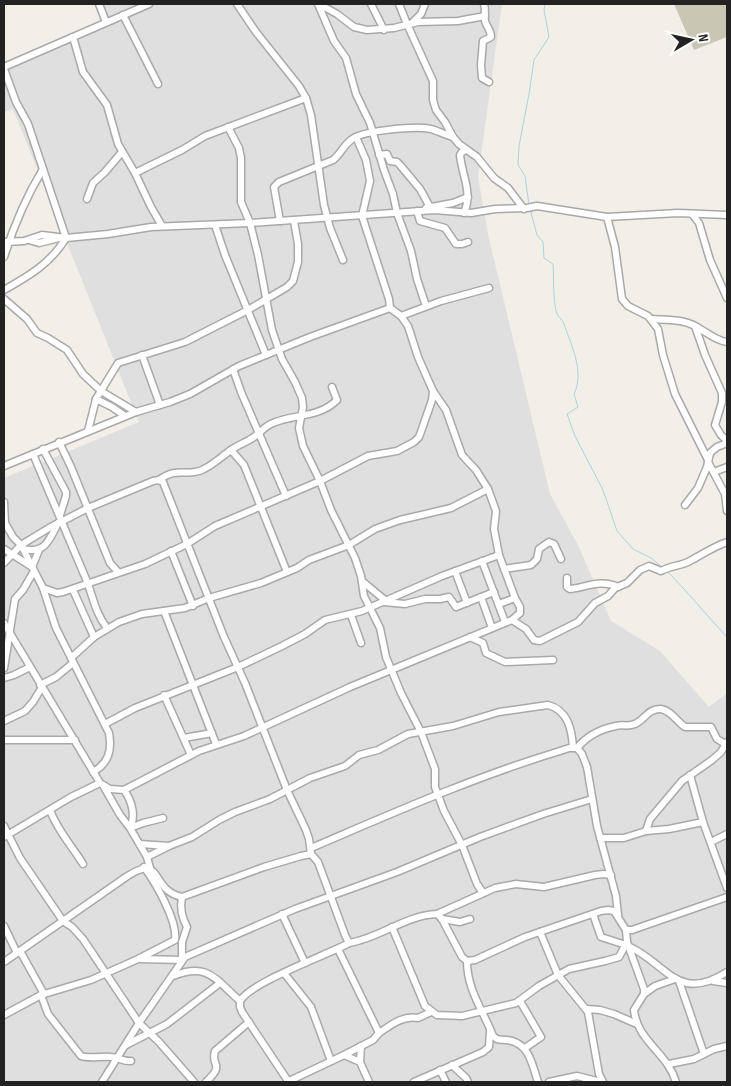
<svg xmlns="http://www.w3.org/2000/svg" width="731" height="1086" viewBox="0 0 731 1086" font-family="'Sofia Sans Condensed',sans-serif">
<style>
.residential{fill:#e0dfdf}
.construction{fill:#c7c7b4}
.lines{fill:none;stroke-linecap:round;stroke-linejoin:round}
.stream{stroke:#aad3df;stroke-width:1}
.minor-casing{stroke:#a9a9a9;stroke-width:9}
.minor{stroke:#fff;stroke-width:6}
</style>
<rect width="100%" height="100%" fill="#f2efe9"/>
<polygon class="residential" points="101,4 502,4 478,177 488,234 550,494 578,545 611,621 660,651 709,707 727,693 727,1082 4,1082 4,478 139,422 13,109 4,112 4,71 108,22"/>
<polygon class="construction" points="674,4 727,4 727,37 694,50"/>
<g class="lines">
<g class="stream">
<polyline points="529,205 525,176 518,165 519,146 529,94 534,60 549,37 544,10 545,4"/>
<path d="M530,209L537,235L543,242L544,258L553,264C554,280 553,296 556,311C557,316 562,319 564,324C571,345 585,372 574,394L578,407L567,414L575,436L603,490L617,531L633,549L651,558L662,567"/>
<path d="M667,571C688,592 706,615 727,637"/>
</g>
<defs>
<g id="minor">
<polyline points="99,4 106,22"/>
<polyline points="237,4 256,32 299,86 306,98 311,115 324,205 330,228 343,260"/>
<polyline points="318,4 334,41 346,58 356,94 370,123 384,170 393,194 397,213 411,251 417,279 426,306"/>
<polyline points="319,4 337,14 354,27 367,30 394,28 418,22 458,21 485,16"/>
<polyline points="371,4 384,30"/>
<polyline points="399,4 407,24 433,81 433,100 436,110 445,122 453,137 459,144 477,157 494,178 508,188 524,209"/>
<path d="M484,4C486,10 484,15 485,21C487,28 491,30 491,37L483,41L481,65L482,78L489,82"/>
<polyline points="123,15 158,84"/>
<polyline points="412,23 421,14 425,4"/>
<polyline points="73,37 83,72 107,105 118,144 135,173 151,207 162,226"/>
<polyline points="4,67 149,4"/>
<path d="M4,69L16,102L28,124L66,238C51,263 29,276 4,290"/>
<polyline points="228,127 239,148 241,158 241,202 250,223 258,255 272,330 282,359 295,382 302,398 303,407 299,428 303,446 320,481 331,510 355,558 361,576 364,596 380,628 386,657 401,693 421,732 435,769 435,787 444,811 462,845 477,884 483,893"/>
<polyline points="379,155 387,154 390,161 397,162 400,165 420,189 430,207"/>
<polyline points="135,173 182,150 205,136 306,98"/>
<polyline points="87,199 93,183 105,172 122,152"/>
<polyline points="426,208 453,203 468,197"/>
<polyline points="417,211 420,221 445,228 456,244 462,244 468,242"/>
<path d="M464,213C473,192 462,176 460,155L462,152L466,150"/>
<polyline points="692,214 699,223 710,260 727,298"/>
<polyline points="607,217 615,247 622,299 628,306 648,316 658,329 663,355 675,394 708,460"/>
<path d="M280,221L274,187L279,182L333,160C340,155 343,146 351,140C362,130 416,126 431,129C438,131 446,135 453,137"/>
<polyline points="215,225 225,255 266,355"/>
<polyline points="29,240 39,243 59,238"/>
<polyline points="4,242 24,241 42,235 66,238 108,234 151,227 250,223 435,210 471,213 495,209 527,208 537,206 607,217 678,213 727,215"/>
<path d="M4,257C14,225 26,197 43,169"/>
<polyline points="4,299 27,319 37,333 48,338 67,350 83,374 101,391 136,412"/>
<polyline points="401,316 441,301 489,288"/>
<path d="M651,319C666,320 682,319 695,326C705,331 716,341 727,342"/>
<polyline points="695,326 705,355 722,393 722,402 715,425 721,435 727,441"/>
<polyline points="142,355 160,405"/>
<polyline points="233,369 241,392 286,496"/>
<polyline points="96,399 112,407 125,416"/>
<polyline points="88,431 96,399 118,363 185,342 248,310 287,287 293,281 298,262 298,244 294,221"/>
<polyline points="59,442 71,467 110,563 118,572"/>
<polyline points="43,449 66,492 66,496 60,515"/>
<polyline points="231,450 244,465 287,572"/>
<path d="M33,454C50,495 68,537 86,579C93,596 95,613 107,628"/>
<polyline points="708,462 725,494 727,511"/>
<polyline points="4,466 136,412 170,402 190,394 239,366 310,337 390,308 389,299 362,216 370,181 366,160 356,137"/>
<polyline points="714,472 727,467"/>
<path d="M159,480C178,466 186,477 202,470C213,465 221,457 231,450C238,445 247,442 254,437C261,432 265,426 273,423C294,414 319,418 337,400L332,387"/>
<path d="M4,502L5,523L13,537L21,545L43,588L56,628L109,733C112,750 109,763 93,772"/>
<polyline points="685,505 698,488 707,467 710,453 717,447 727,443"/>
<polyline points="4,549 32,567 39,550"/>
<path d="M23,549C45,554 49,541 58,523"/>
<polyline points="171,551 193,606"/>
<polyline points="482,561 505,622"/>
<polyline points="4,563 21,545 49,528 88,508 153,481 159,480 163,482 224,637 245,683 287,790 306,830 309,839 311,854"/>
<polyline points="504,569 531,565 537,559 539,549 549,542 554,544 561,559"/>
<polyline points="455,571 467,603"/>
<path d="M567,578V587L570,589C587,587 601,579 618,587"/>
<polyline points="362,581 386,601"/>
<polyline points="43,588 57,593 63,592 145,564 187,544 215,526 320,481 368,456 397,451 414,442 419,437 423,426 432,400 433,391 418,357 408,326 401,316 390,308"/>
<polyline points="73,590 94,637"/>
<polyline points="481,597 492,628"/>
<polyline points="384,602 405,604 425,599 440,599 449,597 456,607 494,592"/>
<polyline points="499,604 515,598"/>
<polyline points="164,611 216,744"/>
<polyline points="351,615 361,643"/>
<path d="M512,620L526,629L534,640L540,641L578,622L595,603L608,596L615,588L627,583L640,570L649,566L661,571C670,566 679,566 688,562C701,555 713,547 727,542"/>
<path d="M4,623L100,783L110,789L124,790C132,801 136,816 130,828L147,857"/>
<polyline points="470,637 483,643 486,653 505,662 553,660"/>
<polyline points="71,658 94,637 119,622 142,614 185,608 209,598 261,583 297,568 309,560 349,545 375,529 400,520 451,508 488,489"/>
<polyline points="4,668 15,599 23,590 34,571"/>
<polyline points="4,678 14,675 30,667"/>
<polyline points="40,685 56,677 73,663"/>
<polyline points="164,695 191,755"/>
<polyline points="4,721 25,711 33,702 42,687"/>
<polyline points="105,724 135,708 238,667 282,646 305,634 325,620 362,611 442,576 499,555"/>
<polyline points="184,738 212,733"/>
<polyline points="4,740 75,740"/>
<path d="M577,748C587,736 600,729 616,726C622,724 628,727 635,724C644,720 649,708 661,709C672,711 677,722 685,727H711L717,739L727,745"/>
<polyline points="690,775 703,822 727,888"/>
<polyline points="104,787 120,815 130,828 143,823 163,818"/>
<polyline points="124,790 199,751 244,736 350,687 512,620 520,613 520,607 515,598 499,555 494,529 496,511 488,489 476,470 462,455 446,410 433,391"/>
<path d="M50,810C57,830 72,846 83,864"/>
<polyline points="4,826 20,858 63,921 72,927 83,939 139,1023 159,1042 194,1082"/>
<polyline points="646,831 650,819 682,781 712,760 721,752 727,742"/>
<polyline points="4,837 71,797 100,783"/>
<polyline points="600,838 624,838 646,831 669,829 703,822"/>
<polyline points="711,842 727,834"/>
<polyline points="140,844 169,846"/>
<path d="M311,848C393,813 474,777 560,751L569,748H577L582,754L587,767L597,826L616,896L618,915"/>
<path d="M150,868L147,857L169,846L192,837L219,820L235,812L270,799L310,778L345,766L359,755L378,750L408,734L453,726L499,712L548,705C568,710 572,730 573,748"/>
<polyline points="282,914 305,963"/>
<polyline points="437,914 495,888 516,884 544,887 595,875 603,874 611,875"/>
<polyline points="593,914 601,937 626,945"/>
<polyline points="442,919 460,922 470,919"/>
<polyline points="4,926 17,953"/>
<polyline points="392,927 425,1006 437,1015 462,1016 516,1003 539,986 569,969 605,961 619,957 627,942"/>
<path d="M626,930L627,942L644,989V994L634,1010C637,1041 667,1052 676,1082"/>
<polyline points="540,932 558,975 588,1012 599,1074 603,1082"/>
<path d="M630,947C668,965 678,1003 727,972"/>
<polyline points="338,949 379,1033 373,1040 344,1055"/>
<polyline points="20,951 44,994"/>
<path d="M140,959L182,960V942L187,927C182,918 180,907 182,897"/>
<path d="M467,961C467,990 483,1010 493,1036C498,1041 500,1039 507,1040C530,1043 532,1065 538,1082"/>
<path d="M4,962L126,877C164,852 149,890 182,897L264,867L301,856L311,854L318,862L345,935L349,943C380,938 406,915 437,914L442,919L462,957L467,961L475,960L525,937L601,911L608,910L614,911L626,930H632L727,897"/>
<polyline points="284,973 311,1007 331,1061"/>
<path d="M173,976C208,962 215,979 240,1001"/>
<polyline points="679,981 704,1054"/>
<polyline points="713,981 727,983"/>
<polyline points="644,994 655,986 675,979"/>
<path d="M41,995L48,1014L81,1056C90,1059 101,1056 111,1057C118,1057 124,1062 131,1061"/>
<polyline points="520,1001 541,1037 525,1048"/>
<polyline points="587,1009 600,1010 614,1014 637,1024"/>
<path d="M4,1015L41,995L91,980L138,959L175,940C178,921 155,882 144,867"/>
<path d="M379,1033C391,1025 403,1015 418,1018L431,1012"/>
<polyline points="126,1045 167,1024 220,983"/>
<polyline points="360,1062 361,1046"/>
<polyline points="669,1064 694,1059 714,1049 727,1046"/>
<polyline points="452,1065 466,1078 468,1082"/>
<polyline points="440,1070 446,1082"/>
<path d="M288,1081L242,1012L240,1007V1001C251,982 327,955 349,943"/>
<polyline points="102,1082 139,1023 185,957 295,909 397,872 480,837 543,814 592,799"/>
<path d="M206,1082C226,1063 210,1067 215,1051L249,1022"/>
<polyline points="287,1082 344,1055 360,1062 369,1082"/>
<polyline points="414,1082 483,1052 489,1047 490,1032"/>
<polyline points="549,1082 577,1076 601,1082"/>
</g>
</defs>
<use href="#minor" class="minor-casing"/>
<use href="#minor" class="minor"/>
</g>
<rect width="731" height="1086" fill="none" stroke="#222222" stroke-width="10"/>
<g transform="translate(691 40) rotate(81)" stroke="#ffffff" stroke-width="4" paint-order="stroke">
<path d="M0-4L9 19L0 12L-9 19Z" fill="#222222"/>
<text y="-8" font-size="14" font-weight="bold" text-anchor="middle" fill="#222222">N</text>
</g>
</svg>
